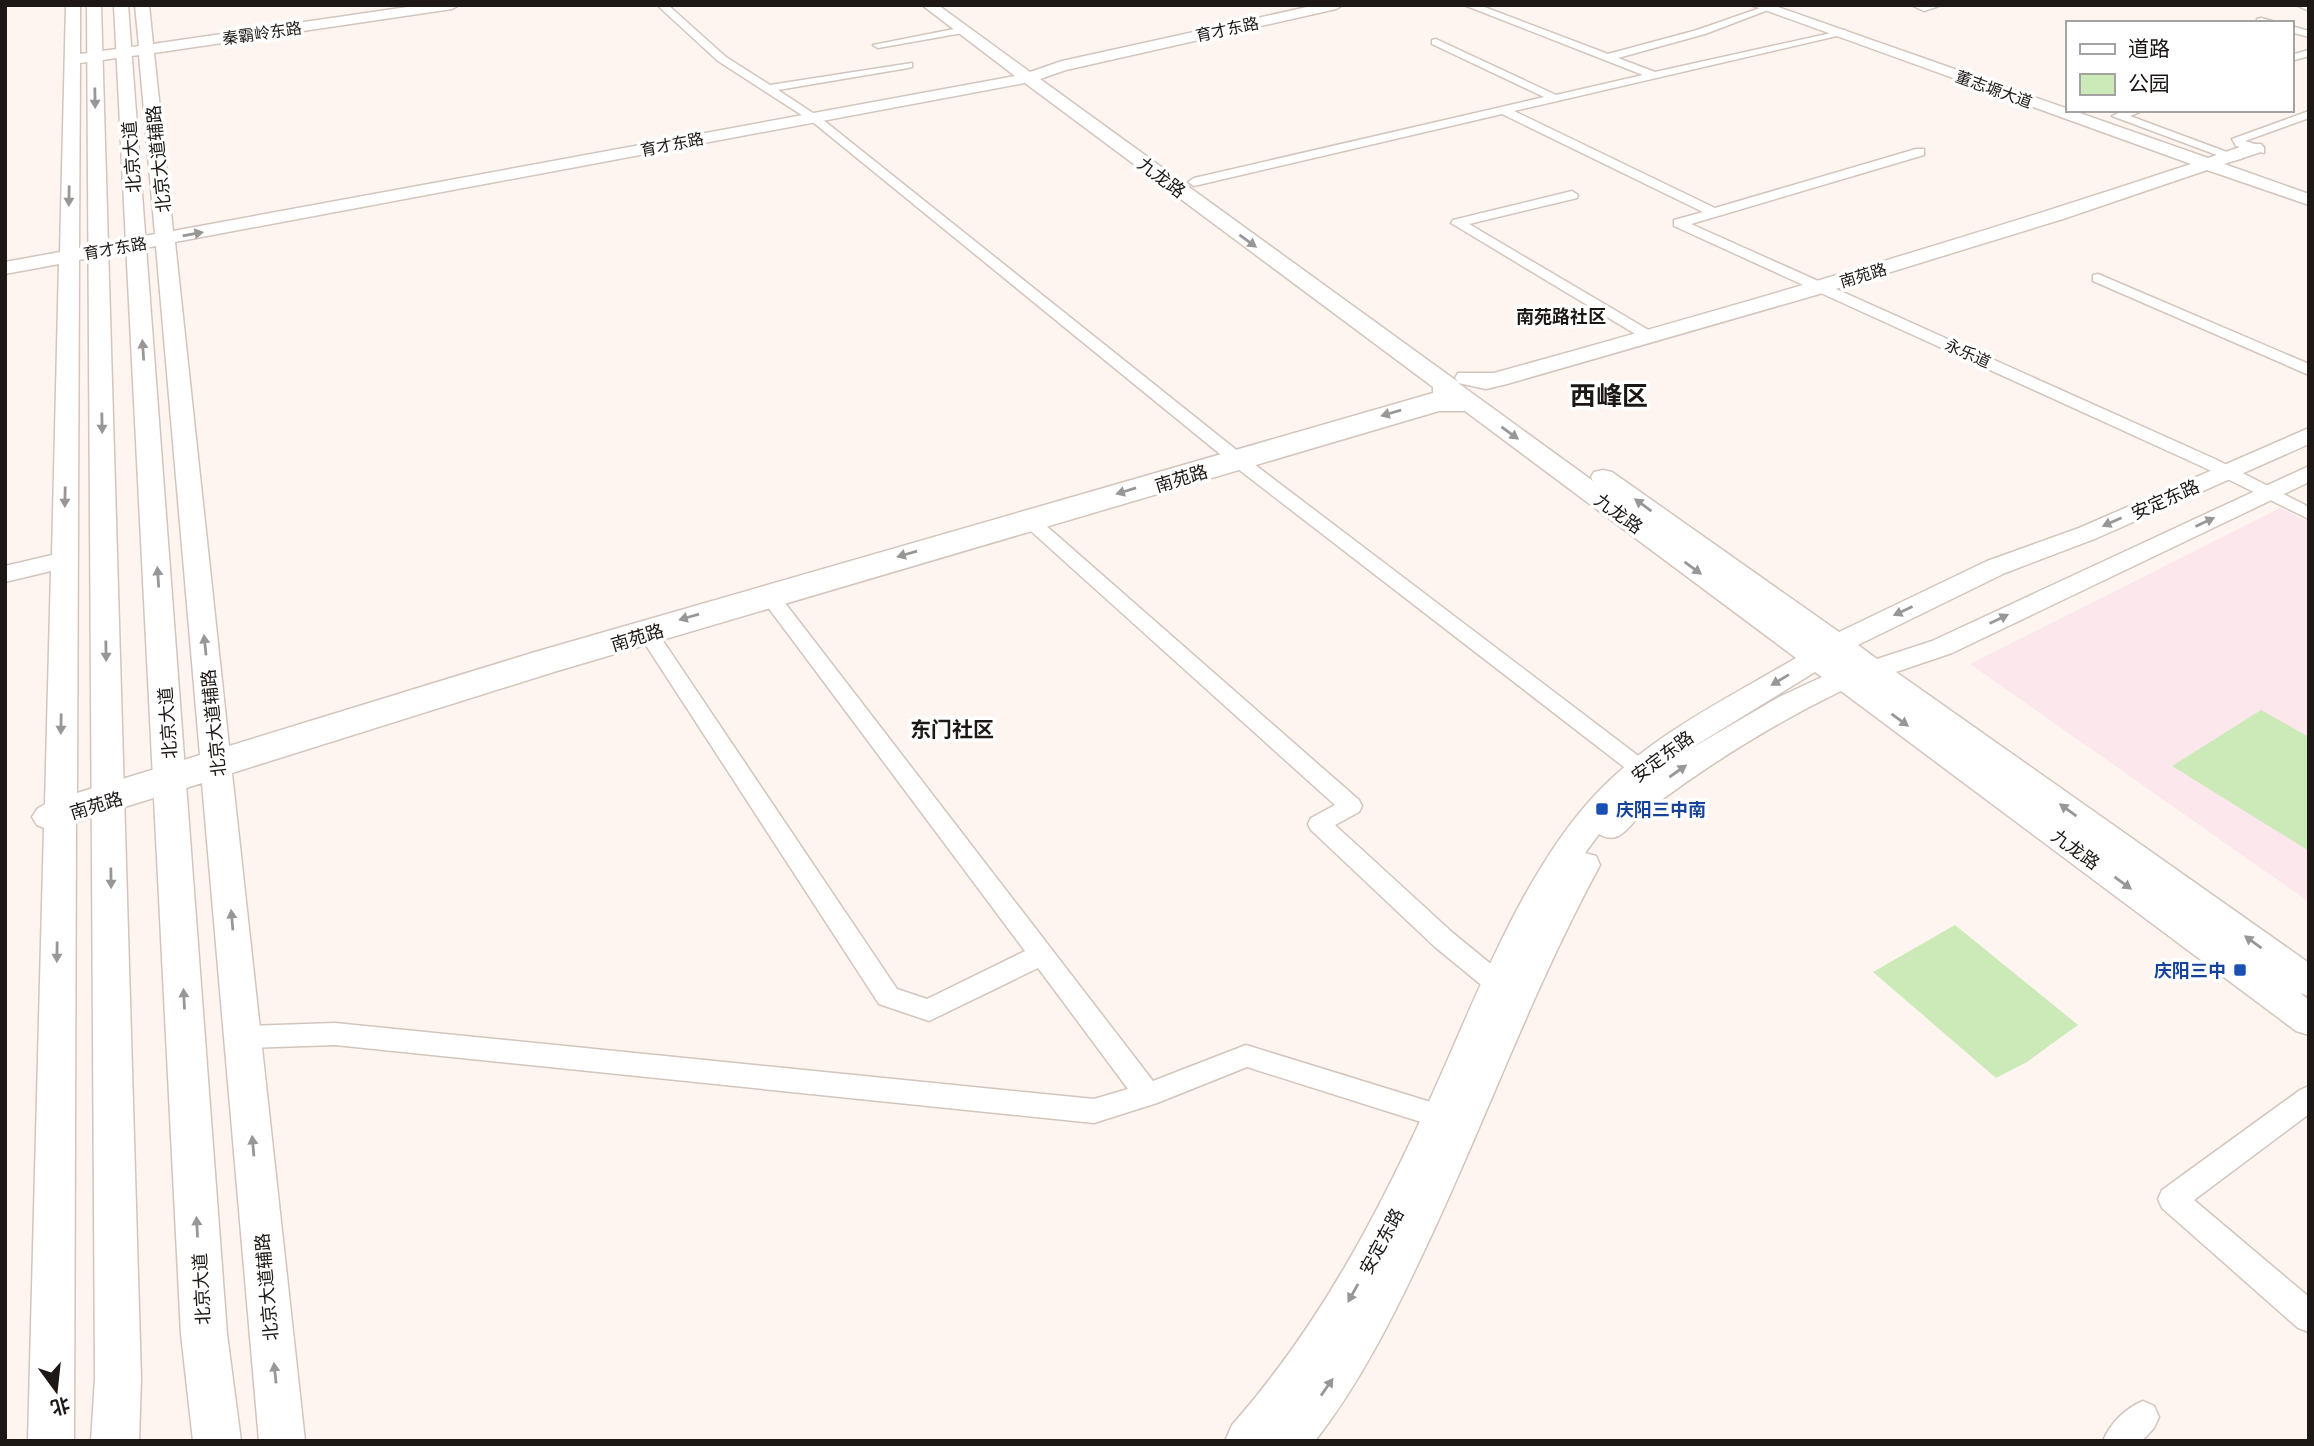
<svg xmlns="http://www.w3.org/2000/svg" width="2314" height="1446" viewBox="0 0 2314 1446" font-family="'Golos Text','Noto Sans SC',sans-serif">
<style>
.education{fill:#fce7ed}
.green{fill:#cceab8}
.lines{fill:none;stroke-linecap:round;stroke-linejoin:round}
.street-casing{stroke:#d3c5bc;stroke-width:3}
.secondary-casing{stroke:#d3c5bc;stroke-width:3}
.primary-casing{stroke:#d3c5bc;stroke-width:3}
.street{fill:#fff;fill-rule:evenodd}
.secondary{fill:#fff;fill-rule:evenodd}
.primary{fill:#fff;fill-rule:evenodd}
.oneway{fill:#999796}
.transit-dot{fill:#1a4fb4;stroke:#fff;stroke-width:2.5}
.labels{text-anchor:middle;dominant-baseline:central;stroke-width:7;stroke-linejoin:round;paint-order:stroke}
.far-street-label{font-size:16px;fill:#1d1815;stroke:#fff}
.street-label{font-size:18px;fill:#1d1815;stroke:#fff}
.far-quarter-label{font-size:18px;font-weight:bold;fill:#1d1815;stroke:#fff}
.transit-label{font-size:18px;font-weight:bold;fill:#164399;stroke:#fff;text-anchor:start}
.quarter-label{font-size:21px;font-weight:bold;fill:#1d1815;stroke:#fff}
.far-town-label{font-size:26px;font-weight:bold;fill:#1d1815;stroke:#fff}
</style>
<rect width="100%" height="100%" fill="#fef5f0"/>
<polygon class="education" points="2280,508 2309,522 2309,902 1970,664"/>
<g class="green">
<polygon points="2261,710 2309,737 2309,851 2172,766"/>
<polygon points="1955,925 2078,1025 2027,1062 1996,1078 1873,972"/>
</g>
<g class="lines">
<defs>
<g id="street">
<polygon points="657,5 668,5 726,57 770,85 912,63 912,67 908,68 778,90 822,119 1254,464 1649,764 1652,769 1649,774 1641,777 1633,774 1242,472 814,123 718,61"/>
<polygon points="1464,5 1479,5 1608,54 1697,30 1760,8 1768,10 1705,34 1618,58 1655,72 1845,30 1846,32 1841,35 1514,111 1715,208 1916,149 1924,149 1924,155 1691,224 2215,459 2309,507 2309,519 2203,467 1674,226 1674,220 1703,212 1502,114 1194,186 1188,182 1194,178 1544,97 1432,44 1432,40 1436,39 1556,95 1643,75"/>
<polygon points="1911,5 1942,5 1924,11"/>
<polygon points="2261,18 2272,21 2273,23 2257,23 2257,19"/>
<polygon points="2291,26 2309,31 2309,37 2291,32"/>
<polygon points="964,27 968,28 968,32 878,48 873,45"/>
<polygon points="2309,50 2309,56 2291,61 2291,55"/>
<polygon points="2125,110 2144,110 2130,116 2243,158 2233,161 2112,116"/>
<polygon points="2309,111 2309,118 2245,141 2264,147 2264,153 2236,146 2232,139"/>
<polygon points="1572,191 1578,195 1577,198 1469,224 1657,335 1659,338 1657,341 1647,341 1451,223 1453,220"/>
<polygon points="2098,274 2309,364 2309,375 2093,281 2093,275"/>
<polygon points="1029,515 1035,516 1359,800 1362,806 1359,812 1335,825 1453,933 1508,978 1512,985 1508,992 1499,995 1490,992 1435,947 1311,830 1308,824 1311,818 1335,805 1023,524 1020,520 1023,516"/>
<polygon points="768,588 775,590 1153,1081 1246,1045 1450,1108 1454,1116 1450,1124 1440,1128 1247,1067 1157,1103 1094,1123 335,1045 243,1048 234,1045 230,1037 234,1029 243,1026 335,1023 1094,1099 1128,1089 1038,968 929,1021 879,1004 636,630 639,626 653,626 897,989 927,999 1025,951 761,598 759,594 761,590"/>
<polygon points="2309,1086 2309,1114 2194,1200 2309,1297 2309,1332 2298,1328 2162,1208 2158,1199 2162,1190 2300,1090"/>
<path d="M2143,1401L2154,1406L2159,1417L2154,1428L2142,1441H2103C2110,1423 2126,1408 2143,1401Z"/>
</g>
<g id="secondary">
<path d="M66,5H80V54L139,46L135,5H149L153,44L421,5H459L452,9L154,53L173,231L1015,76L922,5H938L1030,72L1062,61L1316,5H1343L1336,9L1066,70L1040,79L1458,382L1455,378L1458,373H1494C1728,308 1960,241 2191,164L1751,5H1772L2208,158L2249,144H2261L2264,148L2261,152L2224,164L2309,194V205L2207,170L2063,219L1816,295L1507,384L1486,389L1458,383L1593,481L1591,477L1594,472L1603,470L1612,472L1839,632L1987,561L2079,528L2309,428V444L2097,538L2005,573L1858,645L1877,659L1932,641L2309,466V482L1952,653L1896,672L2309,963V996L2300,993L2309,1000V1035L2296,1031L1841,691C1777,722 1717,759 1660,801C1652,806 1644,811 1638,818C1625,830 1618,845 1599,834L1585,853L1596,856L1600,865C1533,988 1486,1120 1426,1247C1394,1315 1361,1382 1315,1441H1225L1232,1425C1321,1324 1381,1209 1436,1086C1478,992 1524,871 1595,795C1651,735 1727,699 1796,658L1465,411H1439L557,671L232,773L305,1441H259L202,783L76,822L74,1441H28L44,828L37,825L32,817L37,809L45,804L51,571L5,582V566L52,555L59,264L5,274V262L60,252ZM139,55L155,234L79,248L80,63ZM1025,83L1433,387V393L535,652L229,746L175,242ZM156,246L200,755L77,793L79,260ZM1815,672L1822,677L1779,697L1675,758Z"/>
<polygon points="2296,5 2309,5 2309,11"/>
</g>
<g id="primary">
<polygon points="87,5 101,5 141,1378 139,1441 91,1441 95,1378"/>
<polygon points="114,5 128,5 227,1334 241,1441 193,1441 181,1334"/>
</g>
</defs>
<use href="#street" class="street-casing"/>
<use href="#secondary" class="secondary-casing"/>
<use href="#primary" class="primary-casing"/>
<use href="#street" class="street"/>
<use href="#secondary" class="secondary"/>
<use href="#primary" class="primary"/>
</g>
<defs><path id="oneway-solid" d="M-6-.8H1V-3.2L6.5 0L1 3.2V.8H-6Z" transform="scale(1.75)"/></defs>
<g class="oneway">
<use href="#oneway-solid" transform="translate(95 98) rotate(89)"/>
<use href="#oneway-solid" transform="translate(69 196) rotate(91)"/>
<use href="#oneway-solid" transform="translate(193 234) rotate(-10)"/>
<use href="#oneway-solid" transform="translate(1248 241) rotate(36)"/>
<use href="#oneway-solid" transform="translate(143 350) rotate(-94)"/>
<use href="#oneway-solid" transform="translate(1391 413) rotate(164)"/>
<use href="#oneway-solid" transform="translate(102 423) rotate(89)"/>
<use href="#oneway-solid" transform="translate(1510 433) rotate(36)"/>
<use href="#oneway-solid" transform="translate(1126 491) rotate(163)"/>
<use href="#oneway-solid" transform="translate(65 497) rotate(91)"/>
<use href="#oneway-solid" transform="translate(1643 505) rotate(-144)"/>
<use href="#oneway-solid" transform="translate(2112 522) rotate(156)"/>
<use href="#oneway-solid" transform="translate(2205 522) rotate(-25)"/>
<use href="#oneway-solid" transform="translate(907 554) rotate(164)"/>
<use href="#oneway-solid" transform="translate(1693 568) rotate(36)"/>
<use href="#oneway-solid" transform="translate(158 577) rotate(-94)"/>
<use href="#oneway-solid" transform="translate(1903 611) rotate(155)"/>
<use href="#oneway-solid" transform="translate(689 617) rotate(164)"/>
<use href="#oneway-solid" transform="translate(1999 619) rotate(-26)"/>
<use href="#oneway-solid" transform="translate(205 645) rotate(-96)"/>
<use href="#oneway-solid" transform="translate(106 651) rotate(89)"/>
<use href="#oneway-solid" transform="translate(1780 680) rotate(149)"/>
<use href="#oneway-solid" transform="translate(1900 720) rotate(36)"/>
<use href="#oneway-solid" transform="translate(61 724) rotate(91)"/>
<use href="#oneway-solid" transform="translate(1678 771) rotate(-35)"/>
<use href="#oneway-solid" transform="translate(2068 810) rotate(-144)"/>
<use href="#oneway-solid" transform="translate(111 878) rotate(89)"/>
<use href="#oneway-solid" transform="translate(2123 883) rotate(36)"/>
<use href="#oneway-solid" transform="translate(232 920) rotate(-95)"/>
<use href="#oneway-solid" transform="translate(2253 942) rotate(-144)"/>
<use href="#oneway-solid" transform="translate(57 952) rotate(91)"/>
<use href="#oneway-solid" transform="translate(184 999) rotate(-93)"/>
<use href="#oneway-solid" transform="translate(253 1146) rotate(-95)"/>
<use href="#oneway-solid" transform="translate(197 1227) rotate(-93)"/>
<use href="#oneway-solid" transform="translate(1353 1293) rotate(119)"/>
<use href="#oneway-solid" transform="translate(275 1373) rotate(-96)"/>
<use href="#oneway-solid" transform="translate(1327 1387) rotate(-55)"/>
</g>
<g class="transit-dot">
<rect x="1595" y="802" width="14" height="14" rx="3.5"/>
<rect x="2233" y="963" width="14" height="14" rx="3.5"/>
</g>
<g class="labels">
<g class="far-street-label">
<text transform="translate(1227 29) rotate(-12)">育才东路</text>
<text transform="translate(262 33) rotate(-8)">秦霸岭东路</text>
<text transform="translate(1994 89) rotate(20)">董志塬大道</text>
<text transform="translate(672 144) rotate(-11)">育才东路</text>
<text transform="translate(115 248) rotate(-10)">育才东路</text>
<text transform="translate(1863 275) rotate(-17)">南苑路</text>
<text transform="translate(1968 353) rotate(24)">永乐道</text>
</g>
<g class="street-label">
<text transform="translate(131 157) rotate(-94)">北京大道</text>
<text transform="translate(158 159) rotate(-96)">北京大道辅路</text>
<text transform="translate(1162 177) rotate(37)">九龙路</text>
<text transform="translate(1181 478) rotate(-17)">南苑路</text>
<text transform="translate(2165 499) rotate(-24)">安定东路</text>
<text transform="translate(1619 513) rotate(36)">九龙路</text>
<text transform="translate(637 637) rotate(-17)">南苑路</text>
<text transform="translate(167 723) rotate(-94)">北京大道</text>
<text transform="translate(213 723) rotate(-96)">北京大道辅路</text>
<text transform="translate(1662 756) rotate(-37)">安定东路</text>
<text transform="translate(96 805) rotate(-17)">南苑路</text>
<text transform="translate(2076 849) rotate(36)">九龙路</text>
<text transform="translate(1381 1241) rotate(-62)">安定东路</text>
<text transform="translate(266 1287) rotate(-95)">北京大道辅路</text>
<text transform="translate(201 1289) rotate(-93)">北京大道</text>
</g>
<g class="far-quarter-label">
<text x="1561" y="316">南苑路社区</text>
</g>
<g class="transit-label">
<text x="1616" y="809">庆阳三中南</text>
<text x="2226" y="970" text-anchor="end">庆阳三中</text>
</g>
<g class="quarter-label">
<text x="952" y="729">东门社区</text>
</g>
<g class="far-town-label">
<text x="1609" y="395">西峰区</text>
</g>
</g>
<rect width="2314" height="1446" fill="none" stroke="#1d1815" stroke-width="14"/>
<rect x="2066" y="21" width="228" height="91" fill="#ffffff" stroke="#a5a3a1" stroke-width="2"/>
<rect x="2080" y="44" width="35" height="10" fill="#ffffff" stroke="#a5a3a1" stroke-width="2"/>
<text x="2128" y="56" font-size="21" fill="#1d1815">道路</text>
<rect x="2080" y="74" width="35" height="21" fill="#cceab8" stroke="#a5a3a1" stroke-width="2"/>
<text x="2128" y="91" font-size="21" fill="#1d1815">公园</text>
<g transform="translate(56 1390) rotate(165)" stroke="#ffffff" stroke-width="5" paint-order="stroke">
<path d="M0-5L12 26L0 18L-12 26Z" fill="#1d1815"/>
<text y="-10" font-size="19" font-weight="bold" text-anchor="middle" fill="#1d1815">北</text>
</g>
</svg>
